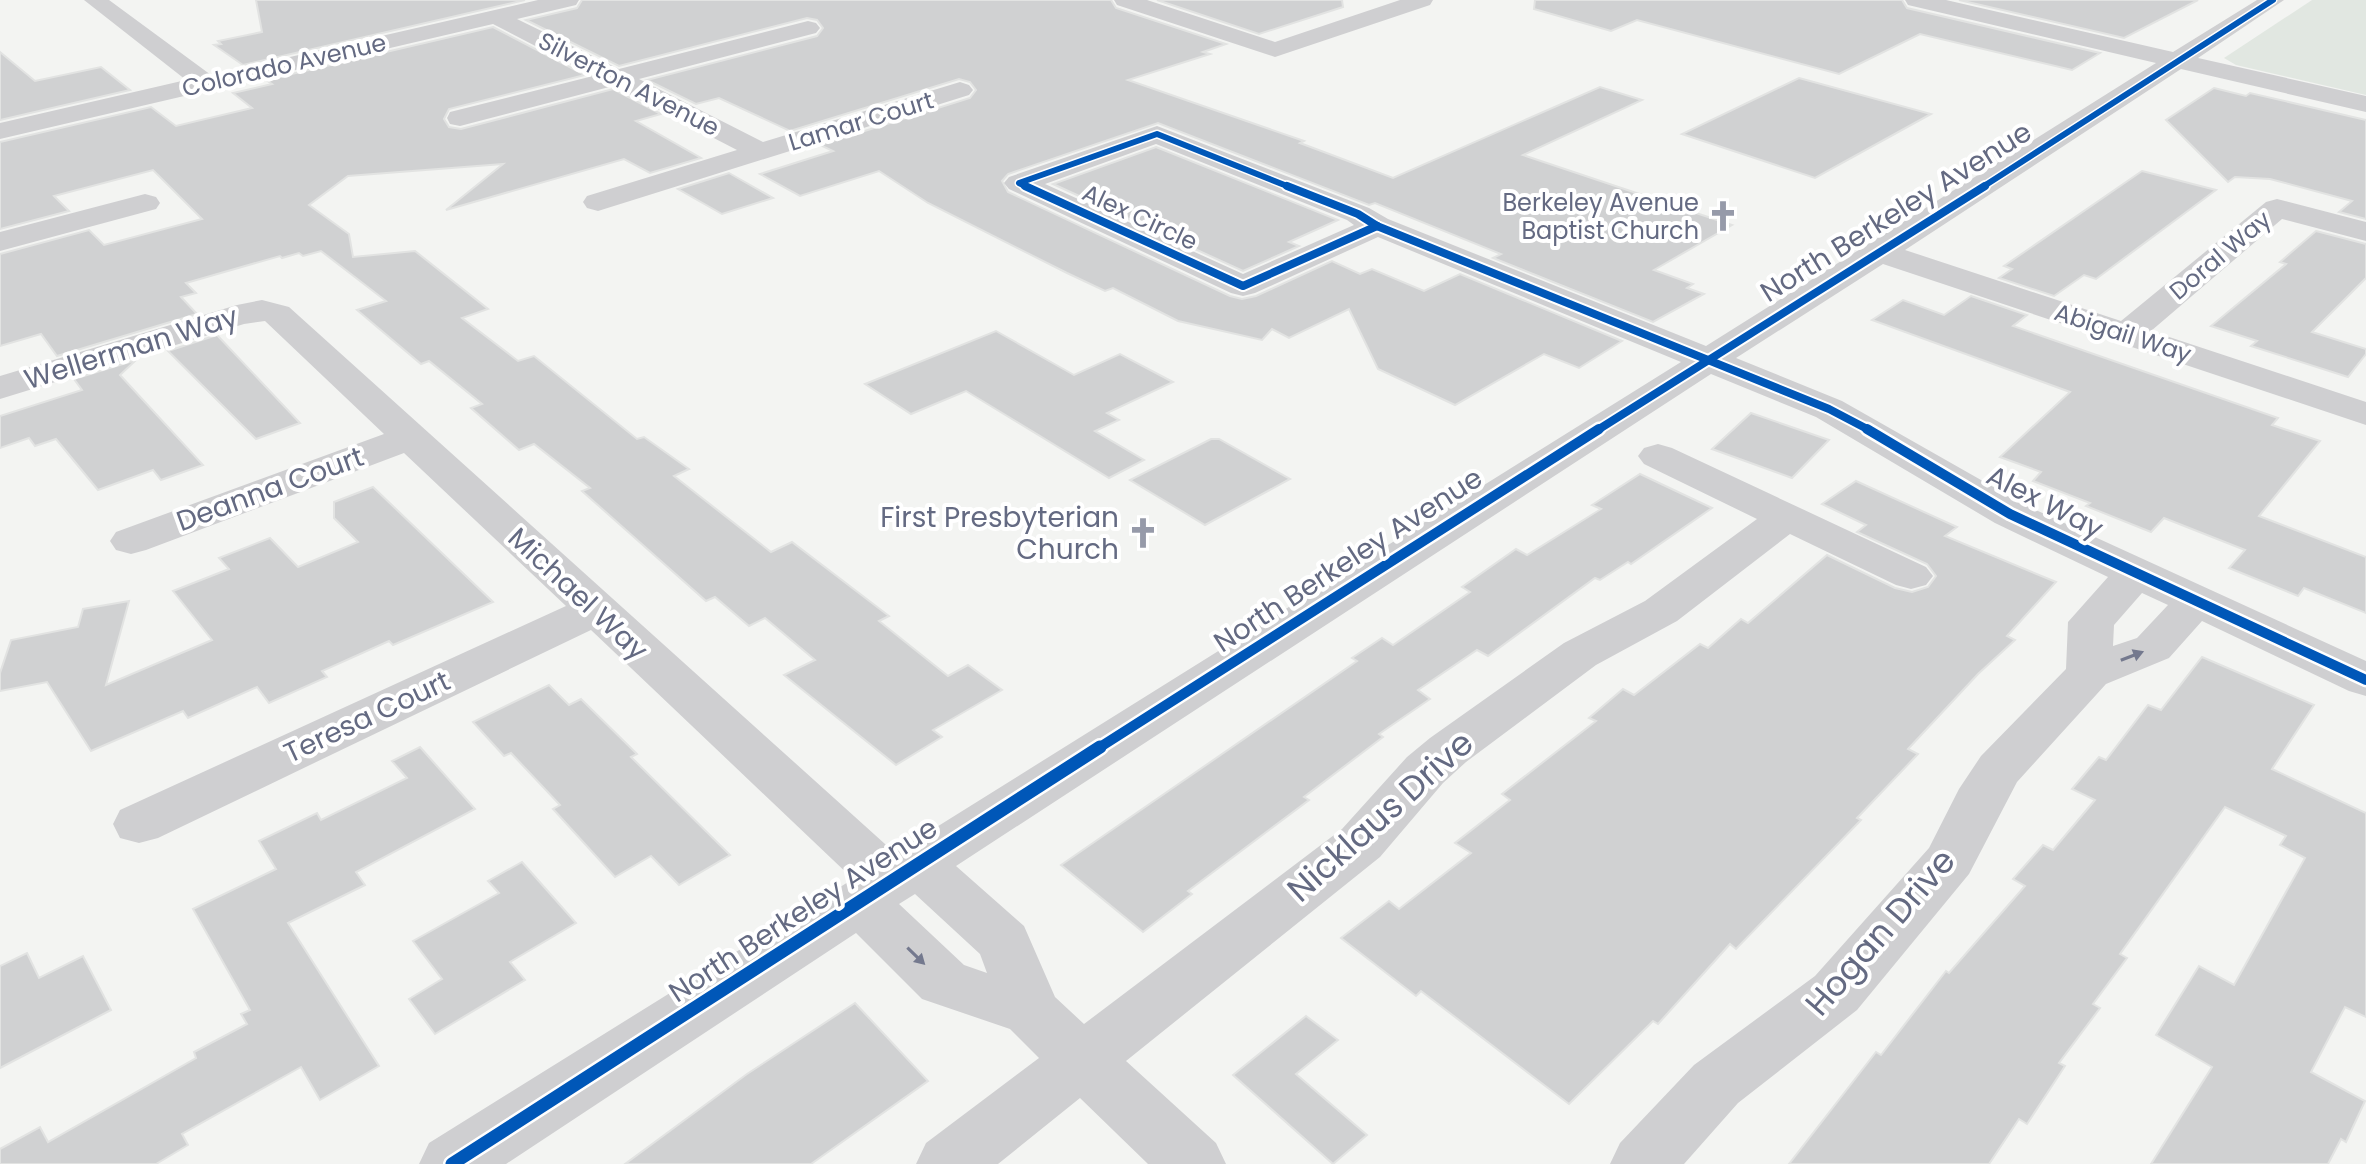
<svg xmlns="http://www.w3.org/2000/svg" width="2366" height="1164" viewBox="0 0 2366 1164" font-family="Poppins,sans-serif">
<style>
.green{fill:#e1e7e1}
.building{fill:#d0d1d2;stroke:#e2e3e2;stroke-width:2}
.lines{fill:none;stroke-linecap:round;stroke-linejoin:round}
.minor{fill:#cfcfd1;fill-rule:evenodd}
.cycleway-far3-casing{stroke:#fff;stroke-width:9}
.cycleway-far2-casing{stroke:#fff;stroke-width:12}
.cycleway-far1-casing{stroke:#fff;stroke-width:15}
.cycleway-casing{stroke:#fff;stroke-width:18}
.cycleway-far3{stroke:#0057b8;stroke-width:6}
.cycleway-far2{stroke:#0057b8;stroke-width:8}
.cycleway-far1{stroke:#0057b8;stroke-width:10}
.cycleway{stroke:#0057b8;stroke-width:13}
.oneway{fill:#74798e}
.labels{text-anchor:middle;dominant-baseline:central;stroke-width:8;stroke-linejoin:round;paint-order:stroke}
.far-street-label{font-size:24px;fill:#646a82;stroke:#fff}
.far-poi-label{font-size:24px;fill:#646a82;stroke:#fff;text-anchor:end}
.street-label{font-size:28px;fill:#646a82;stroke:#fff}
.poi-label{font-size:28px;fill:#646a82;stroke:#fff;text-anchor:end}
.near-street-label{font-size:34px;fill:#646a82;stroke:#fff}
</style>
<rect width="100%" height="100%" fill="#f3f4f2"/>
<polygon class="green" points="2312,0 2366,0 2366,95 2236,65 2224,58"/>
<g class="building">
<polygon points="256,0 525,0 243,65 214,45 221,44 218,41 262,32"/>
<polygon points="582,0 1111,0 1116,8 1226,44 1203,52 1210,54 1128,80 1304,141 1300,143 1393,178 1600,87 1642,100 1523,155 1732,225 1654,270 1693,284 1687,288 1704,294 1653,322 1493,258 1501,254 1375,203 1369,205 1158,123 1008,174 1002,181 1008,192 1230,296 1242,299 1256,296 1332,261 1360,274 1372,269 1424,291 1460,274 1622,341 1579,368 1544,354 1455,405 1378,369 1349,309 1289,338 1272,329 1262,340 1178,321 1113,288 1105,291 1067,273 928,203 879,171 800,196 760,174 833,151 820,145 970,98 976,90 970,82 959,79 790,131 719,98 696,104 647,80 817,36 823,28 817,20 807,18 619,66 526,20 577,8"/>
<polygon points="1157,0 1342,0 1343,7 1259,34"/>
<polygon points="1535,0 1902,0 1907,8 2100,53 2072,70 1920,34 1839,74 1637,20 1611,31 1534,9"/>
<polygon points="1959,0 2198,0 2124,38"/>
<polygon points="493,27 585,75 449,109 444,119 449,127 461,129 613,89 661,114 636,121 701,158 650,173 624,159 446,210 503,164 348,176 309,205 349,234 353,257 415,251 488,309 462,318 518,361 534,356 637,439 644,437 689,469 674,476 771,552 792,542 889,616 879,621 948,676 968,665 1002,690 933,730 942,737 896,765 784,675 815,660 765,618 749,626 715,597 706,601 582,491 590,488 534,444 519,450 471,408 482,404 429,361 421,364 357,310 386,301 321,251 303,256 299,253 282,258 280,256 186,283 196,293 181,297 197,314 57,356 41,334 0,346 0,254 89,230 104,245 202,219 153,170 54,196 69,211 0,229 0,142 151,107 176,126 252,108 233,93 272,84 266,80"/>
<polygon points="0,52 35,81 101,67 130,90 0,120"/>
<polygon points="1799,78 1931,114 1815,178 1682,134"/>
<polygon points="2214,88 2246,96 2250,93 2366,120 2366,219 2339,212 2352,201 2270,179 2235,177 2228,182 2166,120"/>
<polygon points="1156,147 1338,220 1289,242 1299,246 1243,271 1053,184"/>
<polygon points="2142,171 2216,190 2096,279 2084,275 2054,296 1999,278 2012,269 2004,266"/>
<polygon points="729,173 773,198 722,214 678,189"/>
<polygon points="2316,231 2366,244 2366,278 2312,332 2366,349 2366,354 2348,377 2251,346 2257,341 2211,326 2286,264 2280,262"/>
<polygon points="1971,296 2027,315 2013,326 2278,418 2272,425 2320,441 2259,516 2366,557 2366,613 2304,588 2298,596 2229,568 2245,550 2164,518 2151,532 2086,506 2090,503 2033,481 2041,472 2000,457 2070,392 1872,320 1903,300 1944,315"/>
<polygon points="996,331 1074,375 1120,354 1173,382 1107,413 1119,420 1095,431 1144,460 1109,478 966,391 911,414 865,384"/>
<polygon points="217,335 300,423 256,439 168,351"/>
<polygon points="136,360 120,375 203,465 161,480 153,470 98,490 56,439 35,446 29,438 0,448 0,416 82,390 74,379"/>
<polygon points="1751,413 1829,440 1792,478 1712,449"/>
<polygon points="1211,439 1219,439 1290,479 1205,525 1130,480"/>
<polygon points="1640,474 1712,508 1631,564 1628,562 1600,580 1595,578 1488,656 1477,650 1418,690 1430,699 1379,734 1383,737 1304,797 1309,800 1188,891 1192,894 1143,932 1061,865 1357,661 1352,658 1382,638 1393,645 1470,592 1462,587 1516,549 1527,555 1601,509 1592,505"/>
<polygon points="1856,481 1957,527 1945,536 2056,582 2007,636 2015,640 1978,674 1908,749 1918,754 1857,818 1861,820 1736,949 1730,944 1658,1024 1653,1021 1569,1104 1421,991 1416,996 1341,938 1389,901 1399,909 1471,853 1455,843 1510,800 1502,794 1596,721 1589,718 1623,689 1634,695 1700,644 1708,648 1741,619 1748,623 1827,555 1895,588 1912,592 1928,587 1936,576 1927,564 1857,532 1866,525 1822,504"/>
<polygon points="373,487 493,602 393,645 389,641 322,671 327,677 269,703 257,687 188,718 183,711 91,751 47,682 0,691 0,673 11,640 78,627 83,609 129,601 106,685 212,640 173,591 229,569 219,558 270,538 298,567 358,542 334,518 334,502"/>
<polygon points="2202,657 2314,705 2272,769 2366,813 2366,1017 2345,1007 2311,1072 2365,1101 2346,1142 2341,1139 2328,1164 2151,1164 2212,1067 2156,1035 2199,966 2234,985 2305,858 2280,845 2286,836 2225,807 2120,954 2127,958 2093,1004 2100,1008 2059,1063 2065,1066 2027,1124 2019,1119 1989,1164 1789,1164 1876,1052 1881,1055 1946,971 1949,973 2025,886 2013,879 2043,845 2053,850 2095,800 2072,789 2099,757 2106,760 2148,705 2161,710"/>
<polygon points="549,685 569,705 581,699 637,754 631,757 730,855 679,885 651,856 615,877 553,809 560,805 511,753 504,756 473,722"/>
<polygon points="420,747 475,809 356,872 365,885 288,923 379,1066 320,1100 301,1067 182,1134 188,1145 156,1164 0,1164 0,1149 40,1127 48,1142 196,1058 194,1052 247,1024 241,1014 250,1010 193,909 276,869 259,841 317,813 321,820 407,778 392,761"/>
<polygon points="522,862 576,923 510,962 525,980 435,1034 409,999 442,979 413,941 499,893 488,881"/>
<polygon points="27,953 39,978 83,956 111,1010 0,1068 0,966"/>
<polygon points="855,1003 928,1081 811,1164 625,1164 747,1074"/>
<polygon points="1306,1016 1338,1040 1296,1074 1367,1135 1333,1164 1233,1075"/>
</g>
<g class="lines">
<g class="minor">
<polygon points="84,0 109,0 211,75 538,0 579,0 576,5 517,19 619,69 808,21 816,23 820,28 816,33 639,79 763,142 960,82 969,85 973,90 969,95 598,211 587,208 583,202 587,196 737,150 613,86 460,126 450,124 447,118 450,112 593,76 493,24 0,139 0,123 186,80"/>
<polygon points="1114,0 1147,0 1275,42 1400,0 1433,0 1430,5 1275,57 1117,5"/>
<path d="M1905,0H1946L2173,52L2257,0H2284L2198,58L2366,96V112L2181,69L1905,250L2121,321L2266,202L2277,199L2366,222V241L2282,219L2151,331L2366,402V425L1883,264L1736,358L1842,401L2025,505L2366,661V696L2349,691L2202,621L2169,658L2106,684L2017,782L1969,874L1857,1010L1738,1103L1684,1164H1610L1620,1143L1694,1065L1815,976L1929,848L1959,789L1981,756L2066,669L2068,622L2108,577L1995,523L1816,417L1711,374L956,866L1024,926L1055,997L1084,1024L1342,829L1407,757L1430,738L1564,643L1645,601L1757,519L1644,464L1638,456L1644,448L1658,444L1672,448L1926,567L1933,576L1926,585L1911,589L1896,585L1790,534L1677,621L1596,665L1466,762L1443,783L1380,857L1126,1061L1216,1143L1226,1164H1148L1080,1098L998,1164H916L926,1143L1039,1058L1010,1029L922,999L856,933L506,1164H419L429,1143L853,879L591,630L158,838L139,843L120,838L113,824L120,810L566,606L404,453L146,550L131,554L116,550L110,541L116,532L384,434L265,321L244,324L0,399V376L237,305L262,300L289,307L895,853L1681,362L1378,237L1255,293L1243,296L1231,293L1009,189L1004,183L1009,177L1157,126L1369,208L1388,219L1706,346L2156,63L1908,5ZM1156,144L1347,220L1354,225L1243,274L1045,184ZM2142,593L2168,605L2137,638L2113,646L2114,625ZM915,894L980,954L987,973L964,965L899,904Z"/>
<polygon points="145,194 156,197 160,203 156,209 0,251 0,232"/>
</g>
<defs>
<g id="cycleway-far3">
<polyline points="1029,188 1019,183 1157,134 1292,188"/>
<polyline points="1981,188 2273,0"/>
</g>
<g id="cycleway-far2">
<polyline points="1025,186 1243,286 1377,226"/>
<polyline points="1287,186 1358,214 1377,226"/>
<polyline points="1377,226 1829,409 1871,431"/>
<polyline points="1596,431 1985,186"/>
</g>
<g id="cycleway-far1">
<polyline points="1867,429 2010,514 2366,680"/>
<polyline points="1097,749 1599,429"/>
</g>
<polyline id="cycleway" points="452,1164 1100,747"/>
</defs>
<use href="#cycleway-far3" class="cycleway-far3-casing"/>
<use href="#cycleway-far2" class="cycleway-far2-casing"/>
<use href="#cycleway-far1" class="cycleway-far1-casing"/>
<use href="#cycleway" class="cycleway-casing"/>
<use href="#cycleway-far3" class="cycleway-far3"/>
<use href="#cycleway-far2" class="cycleway-far2"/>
<use href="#cycleway-far1" class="cycleway-far1"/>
<use href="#cycleway" class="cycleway"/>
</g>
<defs><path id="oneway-solid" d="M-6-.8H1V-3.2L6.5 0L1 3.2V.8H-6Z" transform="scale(2)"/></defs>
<g class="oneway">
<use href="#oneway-solid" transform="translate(2132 656) rotate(-21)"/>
<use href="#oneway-solid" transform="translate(916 956) rotate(44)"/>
</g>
<defs>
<symbol id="church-bare" viewBox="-9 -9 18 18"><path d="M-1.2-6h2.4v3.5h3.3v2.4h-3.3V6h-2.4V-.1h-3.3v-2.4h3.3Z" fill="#969aa9" stroke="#fff" stroke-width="2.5" paint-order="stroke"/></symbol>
</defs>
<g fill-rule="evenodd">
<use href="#church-bare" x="1701" y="194" width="44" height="44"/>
<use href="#church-bare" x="1121" y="511" width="44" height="44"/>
</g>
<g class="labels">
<g class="far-street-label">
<text transform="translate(284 65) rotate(-13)">Colorado Avenue</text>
<text transform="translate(629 84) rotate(27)">Silverton Avenue</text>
<text transform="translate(861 121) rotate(-17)">Lamar Court</text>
<text transform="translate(1140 217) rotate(25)">Alex Circle</text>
<text transform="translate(2220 255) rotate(-40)">Doral Way</text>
<text transform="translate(2123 333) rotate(18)">Abigail Way</text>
</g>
<g class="far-poi-label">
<text x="1699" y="202">Berkeley Avenue<tspan x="1699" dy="28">Baptist Church</tspan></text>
</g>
<g class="street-label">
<text transform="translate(1896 212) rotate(-32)">North Berkeley Avenue</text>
<text transform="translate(131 348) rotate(-17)">Wellerman Way</text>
<text transform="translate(270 489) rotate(-20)">Deanna Court</text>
<text transform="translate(2045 502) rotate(27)">Alex Way</text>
<text transform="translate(1348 560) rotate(-33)">North Berkeley Avenue</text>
<text transform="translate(578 594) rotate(43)">Michael Way</text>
<text transform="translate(367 717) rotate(-25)">Teresa Court</text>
<text transform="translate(803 910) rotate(-33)">North Berkeley Avenue</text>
</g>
<g class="poi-label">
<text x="1119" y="517">First Presbyterian<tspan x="1119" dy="32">Church</tspan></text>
</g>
<g class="near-street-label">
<text transform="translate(1380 816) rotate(-42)">Nicklaus Drive</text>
<text transform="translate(1880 932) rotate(-49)">Hogan Drive</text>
</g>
</g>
</svg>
